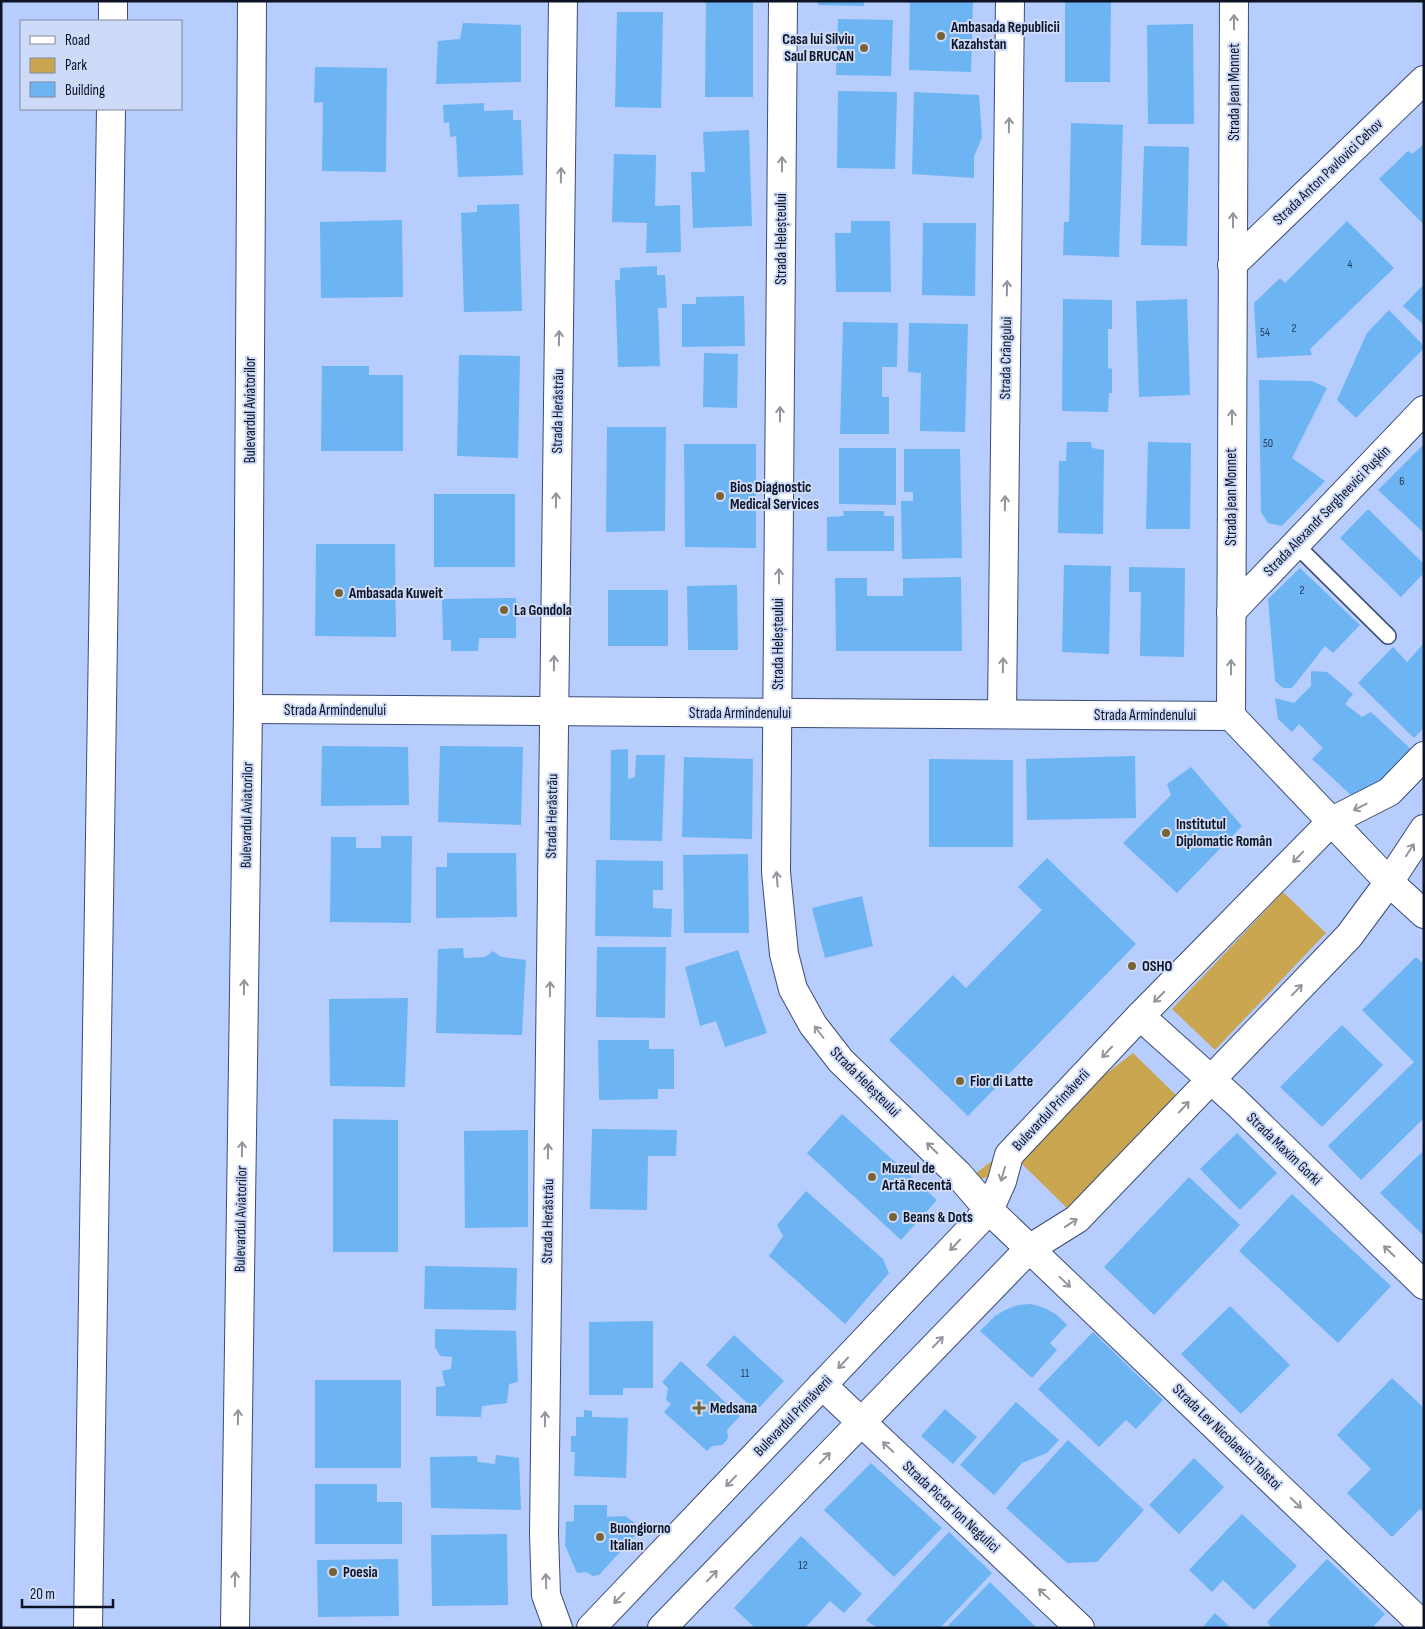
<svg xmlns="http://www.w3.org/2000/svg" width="1425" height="1629" viewBox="0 0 1425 1629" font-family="'Sofia Sans Condensed',sans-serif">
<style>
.green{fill:#cba651}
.building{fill:#6db4f3}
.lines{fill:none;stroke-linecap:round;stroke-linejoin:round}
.lane-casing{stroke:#3b4c75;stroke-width:18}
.street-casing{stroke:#3b4c75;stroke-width:30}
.secondary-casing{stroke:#3b4c75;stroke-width:30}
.lane{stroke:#fff;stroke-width:15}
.street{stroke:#fff;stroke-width:28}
.secondary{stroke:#fff;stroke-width:28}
.oneway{stroke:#92959c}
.poi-dot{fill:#786332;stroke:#cddaf8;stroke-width:2}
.labels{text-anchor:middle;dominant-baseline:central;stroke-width:4;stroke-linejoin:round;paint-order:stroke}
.number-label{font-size:12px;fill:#243b58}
.poi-label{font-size:15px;font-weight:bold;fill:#0c1324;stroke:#cddaf8;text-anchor:start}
.street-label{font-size:15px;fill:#0c1324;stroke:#cddaf8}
</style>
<rect width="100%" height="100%" fill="#b7cdfe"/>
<g class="green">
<polygon points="1283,892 1326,933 1215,1050 1172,1009"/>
<polygon points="1133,1053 1180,1099 1070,1211 1021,1163 954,1190"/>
</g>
<g class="building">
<polygon points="706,1 753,1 753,97 705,97"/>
<polygon points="818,1 864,1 864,6 818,5"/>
<polygon points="910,1 973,1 971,72 909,70"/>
<polygon points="1065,1 1111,1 1110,82 1065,82"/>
<polygon points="617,12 663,12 661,108 615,107"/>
<polygon points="838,19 893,20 891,76 836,75"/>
<polygon points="463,23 521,25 521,82 436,84 438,41 460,39"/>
<polygon points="1193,24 1194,124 1148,124 1147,25"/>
<polygon points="315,67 387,68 386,172 322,171 323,102 314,103"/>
<polygon points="838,91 897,92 895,169 837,168"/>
<polygon points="914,92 979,95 982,137 974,157 974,178 912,174"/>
<polygon points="484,103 484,111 513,110 513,120 521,120 523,175 458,177 456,136 450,137 449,122 444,123 443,105"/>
<polygon points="1071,123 1123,125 1119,257 1063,255 1064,222 1069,222"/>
<polygon points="749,130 752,226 693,228 691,172 705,172 703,132"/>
<polygon points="1424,144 1424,225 1379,179 1408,151 1412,154"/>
<polygon points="1144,146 1189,147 1187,246 1141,245"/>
<polygon points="614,154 656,155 655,206 680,205 681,252 646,253 647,223 612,222"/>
<polygon points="519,204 522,311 464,312 461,213 477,212 477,205"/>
<polygon points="402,220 403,297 321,298 320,222"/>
<polygon points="851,221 890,221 891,292 836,292 835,233 851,233"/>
<polygon points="1347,221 1394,268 1310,349 1312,355 1257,358 1254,303 1280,278 1285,283"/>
<polygon points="923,223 976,223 975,296 922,295"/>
<polygon points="657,266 657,275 665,275 667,308 658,308 660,366 618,367 615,280 620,280 620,268"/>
<polygon points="1424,284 1424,325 1403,306"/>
<polygon points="744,296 745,346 682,347 682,304 696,304 696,297"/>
<polygon points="1063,299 1112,300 1112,329 1108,329 1108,368 1112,369 1112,393 1109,393 1108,412 1062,411"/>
<polygon points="1187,299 1190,395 1139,397 1136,301"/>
<polygon points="1389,310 1424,346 1424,348 1356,418 1337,400 1367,333"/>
<polygon points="843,322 898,323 897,367 882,367 882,397 889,397 889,434 840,434"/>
<polygon points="909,323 968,324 965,432 920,431 921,373 908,372"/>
<polygon points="704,353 738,354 737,408 703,407"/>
<polygon points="459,355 520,356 518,458 457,456"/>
<polygon points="322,366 369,366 369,375 403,375 403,451 321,451"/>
<polygon points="1259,380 1312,381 1327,388 1292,458 1325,481 1282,526 1268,523 1261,512"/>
<polygon points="607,427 666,427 665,531 606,532"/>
<polygon points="1067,442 1091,442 1092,448 1104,450 1103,534 1058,533 1059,461 1066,461"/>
<polygon points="1148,442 1191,443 1190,529 1146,529"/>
<polygon points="684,444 756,444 756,548 685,547"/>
<polygon points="1424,444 1424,533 1378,490"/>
<polygon points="839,448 896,448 896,505 839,504"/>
<polygon points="904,449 960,449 962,558 902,559 901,501 913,501 913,492 904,492"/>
<rect x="434" y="494" width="81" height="73"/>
<polygon points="1368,509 1424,564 1424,573 1401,597 1340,538"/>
<polygon points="843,511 884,511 884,516 894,516 894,551 827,551 827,517 844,516"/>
<polygon points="316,544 395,544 396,637 315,636"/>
<polygon points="1064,565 1111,566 1109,654 1062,652"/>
<polygon points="1129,567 1185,568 1184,657 1140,656 1141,592 1129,592"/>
<polygon points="1300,568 1360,625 1333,653 1325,646 1292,688 1283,688 1275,681 1268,599"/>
<polygon points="961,577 962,651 836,651 835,578 867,578 867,596 903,596 903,578"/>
<polygon points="737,585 738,650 688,650 687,586"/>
<rect x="608" y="590" width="60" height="56"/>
<polygon points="516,598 516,638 479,638 478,651 451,651 451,640 443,640 442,599"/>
<polygon points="1424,643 1424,728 1414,738 1358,683 1393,647 1407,662"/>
<polygon points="1311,671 1327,672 1353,694 1345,704 1362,717 1371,712 1415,753 1375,793 1353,797 1312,759 1323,748 1299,724 1292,732 1278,719 1275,698 1294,703 1311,686"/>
<polygon points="322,746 408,747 409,805 321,806"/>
<polygon points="440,746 523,747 521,825 438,822"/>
<polygon points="628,749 628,779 635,777 636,755 665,755 662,841 610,840 611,750"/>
<polygon points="1135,756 1136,818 1027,820 1026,759"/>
<polygon points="684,757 753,759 752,839 682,837"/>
<polygon points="929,759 1013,760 1013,847 929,847"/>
<polygon points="1191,767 1242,826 1177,893 1123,843 1171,795 1167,784"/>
<polygon points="381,836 412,836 411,923 330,922 331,837 356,837 356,848 381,848"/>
<polygon points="447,853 516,853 517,917 436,918 436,867 447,867"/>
<polygon points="748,854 749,933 684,933 683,855"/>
<polygon points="1047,858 1136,944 968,1116 889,1040 953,975 966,988 1042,910 1018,887"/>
<polygon points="596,860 663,861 663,890 653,890 653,908 672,909 671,937 595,936"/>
<polygon points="862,896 873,946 825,958 812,908"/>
<polygon points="597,947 666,947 665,1018 596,1017"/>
<polygon points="463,948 464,958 485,957 493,951 501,957 526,960 522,1035 436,1033 438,949"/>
<polygon points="738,950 767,1033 725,1047 716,1021 700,1026 685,967"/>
<polygon points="1416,957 1424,964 1424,1118 1361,1180 1328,1146 1414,1062 1362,1010"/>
<polygon points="408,998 405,1087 330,1086 329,999"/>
<polygon points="1342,1025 1383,1065 1322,1127 1280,1087"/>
<polygon points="598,1040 649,1040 649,1049 674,1049 674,1089 658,1089 658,1099 599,1100"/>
<polygon points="842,1114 937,1200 901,1240 807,1153"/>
<polygon points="333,1119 398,1120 398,1252 333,1252"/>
<polygon points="592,1129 677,1130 676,1156 648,1156 647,1210 590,1209"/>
<polygon points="528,1130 528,1227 465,1228 464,1131"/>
<polygon points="1237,1133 1277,1173 1240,1210 1200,1169"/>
<polygon points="1424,1150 1424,1236 1380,1193"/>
<polygon points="1189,1177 1240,1225 1154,1315 1104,1267"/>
<polygon points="806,1191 883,1259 889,1273 845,1324 769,1256 783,1236 777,1225"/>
<polygon points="1292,1194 1391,1286 1338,1343 1239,1251"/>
<polygon points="425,1266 517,1268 516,1310 424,1309"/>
<polygon points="1031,1304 1045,1308 1057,1315 1067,1325 1050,1343 1057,1350 1032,1378 980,1331 995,1316 1005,1310 1018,1305"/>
<polygon points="1230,1306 1290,1365 1241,1414 1181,1354"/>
<polygon points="653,1321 653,1388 623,1388 623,1395 589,1395 589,1322"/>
<polygon points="435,1329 516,1331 518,1382 509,1384 507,1403 482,1406 481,1417 436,1416 436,1387 445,1386 442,1371 451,1369 452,1357 440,1356 435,1347"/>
<polygon points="1093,1332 1163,1400 1136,1429 1126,1420 1099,1447 1038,1389"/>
<polygon points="734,1335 784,1381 756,1411 706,1365"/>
<polygon points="681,1361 740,1416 727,1430 728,1438 726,1441 722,1445 712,1446 707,1451 664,1412 671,1404 666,1400 668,1388 662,1382"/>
<polygon points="1392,1378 1424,1408 1424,1513 1420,1509 1392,1537 1347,1493 1371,1469 1337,1435"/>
<rect x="315" y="1380" width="86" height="88"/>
<polygon points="1016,1402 1059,1440 1047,1453 1022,1463 994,1495 960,1465"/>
<polygon points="945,1409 977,1437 953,1464 921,1436"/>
<polygon points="584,1410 592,1411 592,1417 628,1418 626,1478 574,1476 575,1452 571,1452 571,1436 576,1436 576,1417 584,1417"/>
<polygon points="1068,1440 1144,1510 1097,1562 1067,1563 1006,1508"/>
<polygon points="496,1455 519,1458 521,1510 431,1508 430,1457 477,1456 478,1462 495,1464"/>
<polygon points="1194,1458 1224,1487 1179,1534 1149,1505"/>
<polygon points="871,1463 942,1528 894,1577 824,1510"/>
<polygon points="315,1484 377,1484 377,1502 402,1502 402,1544 315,1544"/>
<polygon points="574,1505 607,1505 607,1517 625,1516 642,1528 599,1575 593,1576 586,1572 577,1573 565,1545 566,1522 574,1521"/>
<polygon points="1242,1514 1297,1566 1254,1610 1223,1580 1212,1592 1189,1570"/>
<polygon points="949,1532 992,1573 940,1628 877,1628 866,1620"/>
<polygon points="507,1534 508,1605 432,1606 431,1535"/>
<polygon points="801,1536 862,1594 844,1613 830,1601 805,1628 755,1628 734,1608"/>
<polygon points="398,1559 399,1616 318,1617 317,1560"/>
<polygon points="1327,1559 1385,1614 1372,1628 1272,1628 1267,1622"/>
<polygon points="990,1582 1037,1628 946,1628"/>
<polygon points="1215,1613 1231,1628 1202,1628"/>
</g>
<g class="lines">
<defs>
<polyline id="lane" points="1295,544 1388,636"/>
<g id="street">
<polyline points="783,1 776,872 784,954 793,989 813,1025 841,1061 958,1174 989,1210 1424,1626"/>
<polyline points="1234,1 1231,716 1389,882 1424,914"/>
<polyline points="1232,265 1424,80"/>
<polyline points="1231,612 1424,410"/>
<polyline points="248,709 1231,716"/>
<polyline points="1002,714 1010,1"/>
<polyline points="1140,1016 1236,1102 1424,1285"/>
<polyline points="822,1385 1080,1628"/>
<polyline points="235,1628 248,709 252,1"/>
<polyline points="558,1628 546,1595 544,1534 563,1"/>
</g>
<g id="secondary">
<polyline points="113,21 113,1"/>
<polyline points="88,1628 111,109"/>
<polyline points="591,1628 989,1210 1002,1181 1009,1155 1140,1016 1332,821 1389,792 1424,756"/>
<polyline points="662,1628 1029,1249 1077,1219 1349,936 1389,882 1424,829"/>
</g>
</defs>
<use href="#lane" class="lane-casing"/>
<use href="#street" class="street-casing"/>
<use href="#secondary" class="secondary-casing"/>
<use href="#lane" class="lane"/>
<use href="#street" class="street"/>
<use href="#secondary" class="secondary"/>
</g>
<defs><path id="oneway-shaft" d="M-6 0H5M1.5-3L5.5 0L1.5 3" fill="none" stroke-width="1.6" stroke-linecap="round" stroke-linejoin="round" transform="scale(1.25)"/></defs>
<g class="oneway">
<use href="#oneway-shaft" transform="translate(1234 22) rotate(-90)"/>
<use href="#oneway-shaft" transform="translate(1009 125) rotate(-89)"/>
<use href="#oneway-shaft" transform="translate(782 164) rotate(-90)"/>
<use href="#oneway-shaft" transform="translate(561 175) rotate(-89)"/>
<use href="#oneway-shaft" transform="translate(1233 220) rotate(-90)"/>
<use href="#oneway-shaft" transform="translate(1007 288) rotate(-89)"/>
<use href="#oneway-shaft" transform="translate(559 338) rotate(-89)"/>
<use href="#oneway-shaft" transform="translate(780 414) rotate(-90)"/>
<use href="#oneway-shaft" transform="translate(1232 417) rotate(-90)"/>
<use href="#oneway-shaft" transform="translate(556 500) rotate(-89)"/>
<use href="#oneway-shaft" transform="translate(1005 503) rotate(-89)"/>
<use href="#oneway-shaft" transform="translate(779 576) rotate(-90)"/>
<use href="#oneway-shaft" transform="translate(554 663) rotate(-89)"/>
<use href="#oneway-shaft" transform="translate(1003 665) rotate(-89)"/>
<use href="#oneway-shaft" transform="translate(1231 667) rotate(-90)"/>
<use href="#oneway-shaft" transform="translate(1360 807) rotate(153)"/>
<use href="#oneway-shaft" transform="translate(1410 850) rotate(-57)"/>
<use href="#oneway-shaft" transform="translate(1298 857) rotate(134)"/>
<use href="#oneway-shaft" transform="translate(777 879) rotate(-95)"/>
<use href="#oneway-shaft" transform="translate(244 987) rotate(-89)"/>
<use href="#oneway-shaft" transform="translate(550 989) rotate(-89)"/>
<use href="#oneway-shaft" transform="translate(1297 990) rotate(-46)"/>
<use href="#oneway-shaft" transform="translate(1159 997) rotate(135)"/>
<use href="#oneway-shaft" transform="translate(819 1032) rotate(-127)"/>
<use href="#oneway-shaft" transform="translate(1107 1052) rotate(133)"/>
<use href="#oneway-shaft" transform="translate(1184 1107) rotate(-47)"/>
<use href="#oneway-shaft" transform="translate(932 1148) rotate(-136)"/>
<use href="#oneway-shaft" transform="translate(242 1149) rotate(-89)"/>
<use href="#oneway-shaft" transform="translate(548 1151) rotate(-89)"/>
<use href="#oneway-shaft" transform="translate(1003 1174) rotate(107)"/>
<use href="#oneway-shaft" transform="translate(1071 1223) rotate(-33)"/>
<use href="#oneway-shaft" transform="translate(955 1245) rotate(133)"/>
<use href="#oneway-shaft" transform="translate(1389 1251) rotate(-136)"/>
<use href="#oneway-shaft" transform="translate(1065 1282) rotate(43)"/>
<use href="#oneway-shaft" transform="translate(938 1342) rotate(-46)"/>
<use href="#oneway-shaft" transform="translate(843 1363) rotate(133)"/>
<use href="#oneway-shaft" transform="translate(238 1417) rotate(-89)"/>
<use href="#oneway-shaft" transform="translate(545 1419) rotate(-89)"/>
<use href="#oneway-shaft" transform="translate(888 1447) rotate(-137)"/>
<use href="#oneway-shaft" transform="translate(825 1458) rotate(-46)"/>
<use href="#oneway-shaft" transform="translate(731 1481) rotate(134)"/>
<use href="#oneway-shaft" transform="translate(1296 1503) rotate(44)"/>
<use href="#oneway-shaft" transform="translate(712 1576) rotate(-46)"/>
<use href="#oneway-shaft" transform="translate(235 1579) rotate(-89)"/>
<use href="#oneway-shaft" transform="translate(546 1581) rotate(-92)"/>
<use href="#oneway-shaft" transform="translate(1044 1594) rotate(-137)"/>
<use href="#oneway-shaft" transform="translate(619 1598) rotate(134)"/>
</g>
<g class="poi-dot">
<circle cx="941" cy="36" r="5"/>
<circle cx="864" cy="48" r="5"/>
<circle cx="720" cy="496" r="5"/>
<circle cx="339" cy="593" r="5"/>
<circle cx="504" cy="610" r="5"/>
<circle cx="1166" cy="833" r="5"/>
<circle cx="1132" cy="966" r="5"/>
<circle cx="960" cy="1081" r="5"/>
<circle cx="872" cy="1177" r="5"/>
<circle cx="893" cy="1217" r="5"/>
<path d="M696.5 1400.5h5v5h5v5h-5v5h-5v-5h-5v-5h5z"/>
<circle cx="600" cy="1537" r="5"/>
<circle cx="333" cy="1572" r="5"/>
</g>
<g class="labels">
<g class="number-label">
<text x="1350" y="264">4</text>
<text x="1294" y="328">2</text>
<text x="1265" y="332">54</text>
<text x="1268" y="443">50</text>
<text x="1402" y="481">6</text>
<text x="1302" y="590">2</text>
<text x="745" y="1373">11</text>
<text x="803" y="1565">12</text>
</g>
<g class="poi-label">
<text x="951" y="27">Ambasada Republicii<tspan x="951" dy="17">Kazahstan</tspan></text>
<text x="854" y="39" text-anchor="end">Casa lui Silviu<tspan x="854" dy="17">Saul BRUCAN</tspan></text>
<text x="730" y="487">Bios Diagnostic<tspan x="730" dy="17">Medical Services</tspan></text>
<text x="349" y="593">Ambasada Kuweit</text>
<text x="514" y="610">La Gondola</text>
<text x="1176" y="824">Institutul<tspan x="1176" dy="17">Diplomatic Român</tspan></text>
<text x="1142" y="966">OSHO</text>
<text x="970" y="1081">Fior di Latte</text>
<text x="882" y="1168">Muzeul de<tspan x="882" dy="17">Artă Recentă</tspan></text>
<text x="903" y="1217">Beans &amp; Dots</text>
<text x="710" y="1408">Medsana</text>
<text x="610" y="1528">Buongiorno<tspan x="610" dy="17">Italian</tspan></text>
<text x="343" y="1572">Poesia</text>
</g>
<g class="street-label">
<text transform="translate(1234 92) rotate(-90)">Strada Jean Monnet</text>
<text transform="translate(1328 172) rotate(-44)">Strada Anton Pavlovici Cehov</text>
<text transform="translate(781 239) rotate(-90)">Strada Heleșteului</text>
<text transform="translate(1006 358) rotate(-89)">Strada Crângului</text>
<text transform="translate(250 410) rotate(-90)">Bulevardul Aviatorilor</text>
<text transform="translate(558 411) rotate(-89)">Strada Herăstrău</text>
<text transform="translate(1231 497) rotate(-90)">Strada Jean Monnet</text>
<text transform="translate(1327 511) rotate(-46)">Strada Alexandr Sergheevici Pușkin</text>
<text transform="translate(778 644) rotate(-90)">Strada Heleșteului</text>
<text x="335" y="710">Strada Armindenului</text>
<text x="740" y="713">Strada Armindenului</text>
<text x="1145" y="715">Strada Armindenului</text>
<text transform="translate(247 815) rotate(-89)">Bulevardul Aviatorilor</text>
<text transform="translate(552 816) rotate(-89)">Strada Herăstrău</text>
<text transform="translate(865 1082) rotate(45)">Strada Heleșteului</text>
<text transform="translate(1051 1110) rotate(-47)">Bulevardul Primăverii</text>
<text transform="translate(1284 1149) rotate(44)">Strada Maxim Gorki</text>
<text transform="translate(241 1219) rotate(-89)">Bulevardul Aviatorilor</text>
<text transform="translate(548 1221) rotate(-89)">Strada Herăstrău</text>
<text transform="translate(793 1416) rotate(-46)">Bulevardul Primăverii</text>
<text transform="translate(1227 1437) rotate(44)">Strada Lev Nicolaevici Tolstoi</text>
<text transform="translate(951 1507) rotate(43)">Strada Pictor Ion Negulici</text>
</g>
</g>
<rect width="1425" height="1629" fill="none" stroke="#0c1324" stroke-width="5"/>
<rect x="20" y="20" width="162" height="90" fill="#cddaf8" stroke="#808aa3"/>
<rect x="30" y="36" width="25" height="8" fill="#ffffff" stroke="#808aa3"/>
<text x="65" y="45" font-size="15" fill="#0c1324">Road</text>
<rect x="30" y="58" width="25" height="15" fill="#cba651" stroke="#808aa3"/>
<text x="65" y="70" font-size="15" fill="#0c1324">Park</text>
<rect x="30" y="82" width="25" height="15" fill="#6db4f3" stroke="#808aa3"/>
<text x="65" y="95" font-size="15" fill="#0c1324">Building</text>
<path d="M22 1599v8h91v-8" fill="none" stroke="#0c1324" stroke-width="2.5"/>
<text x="30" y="1599" font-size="15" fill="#0c1324" stroke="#cddaf8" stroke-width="4" paint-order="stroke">20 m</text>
</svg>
